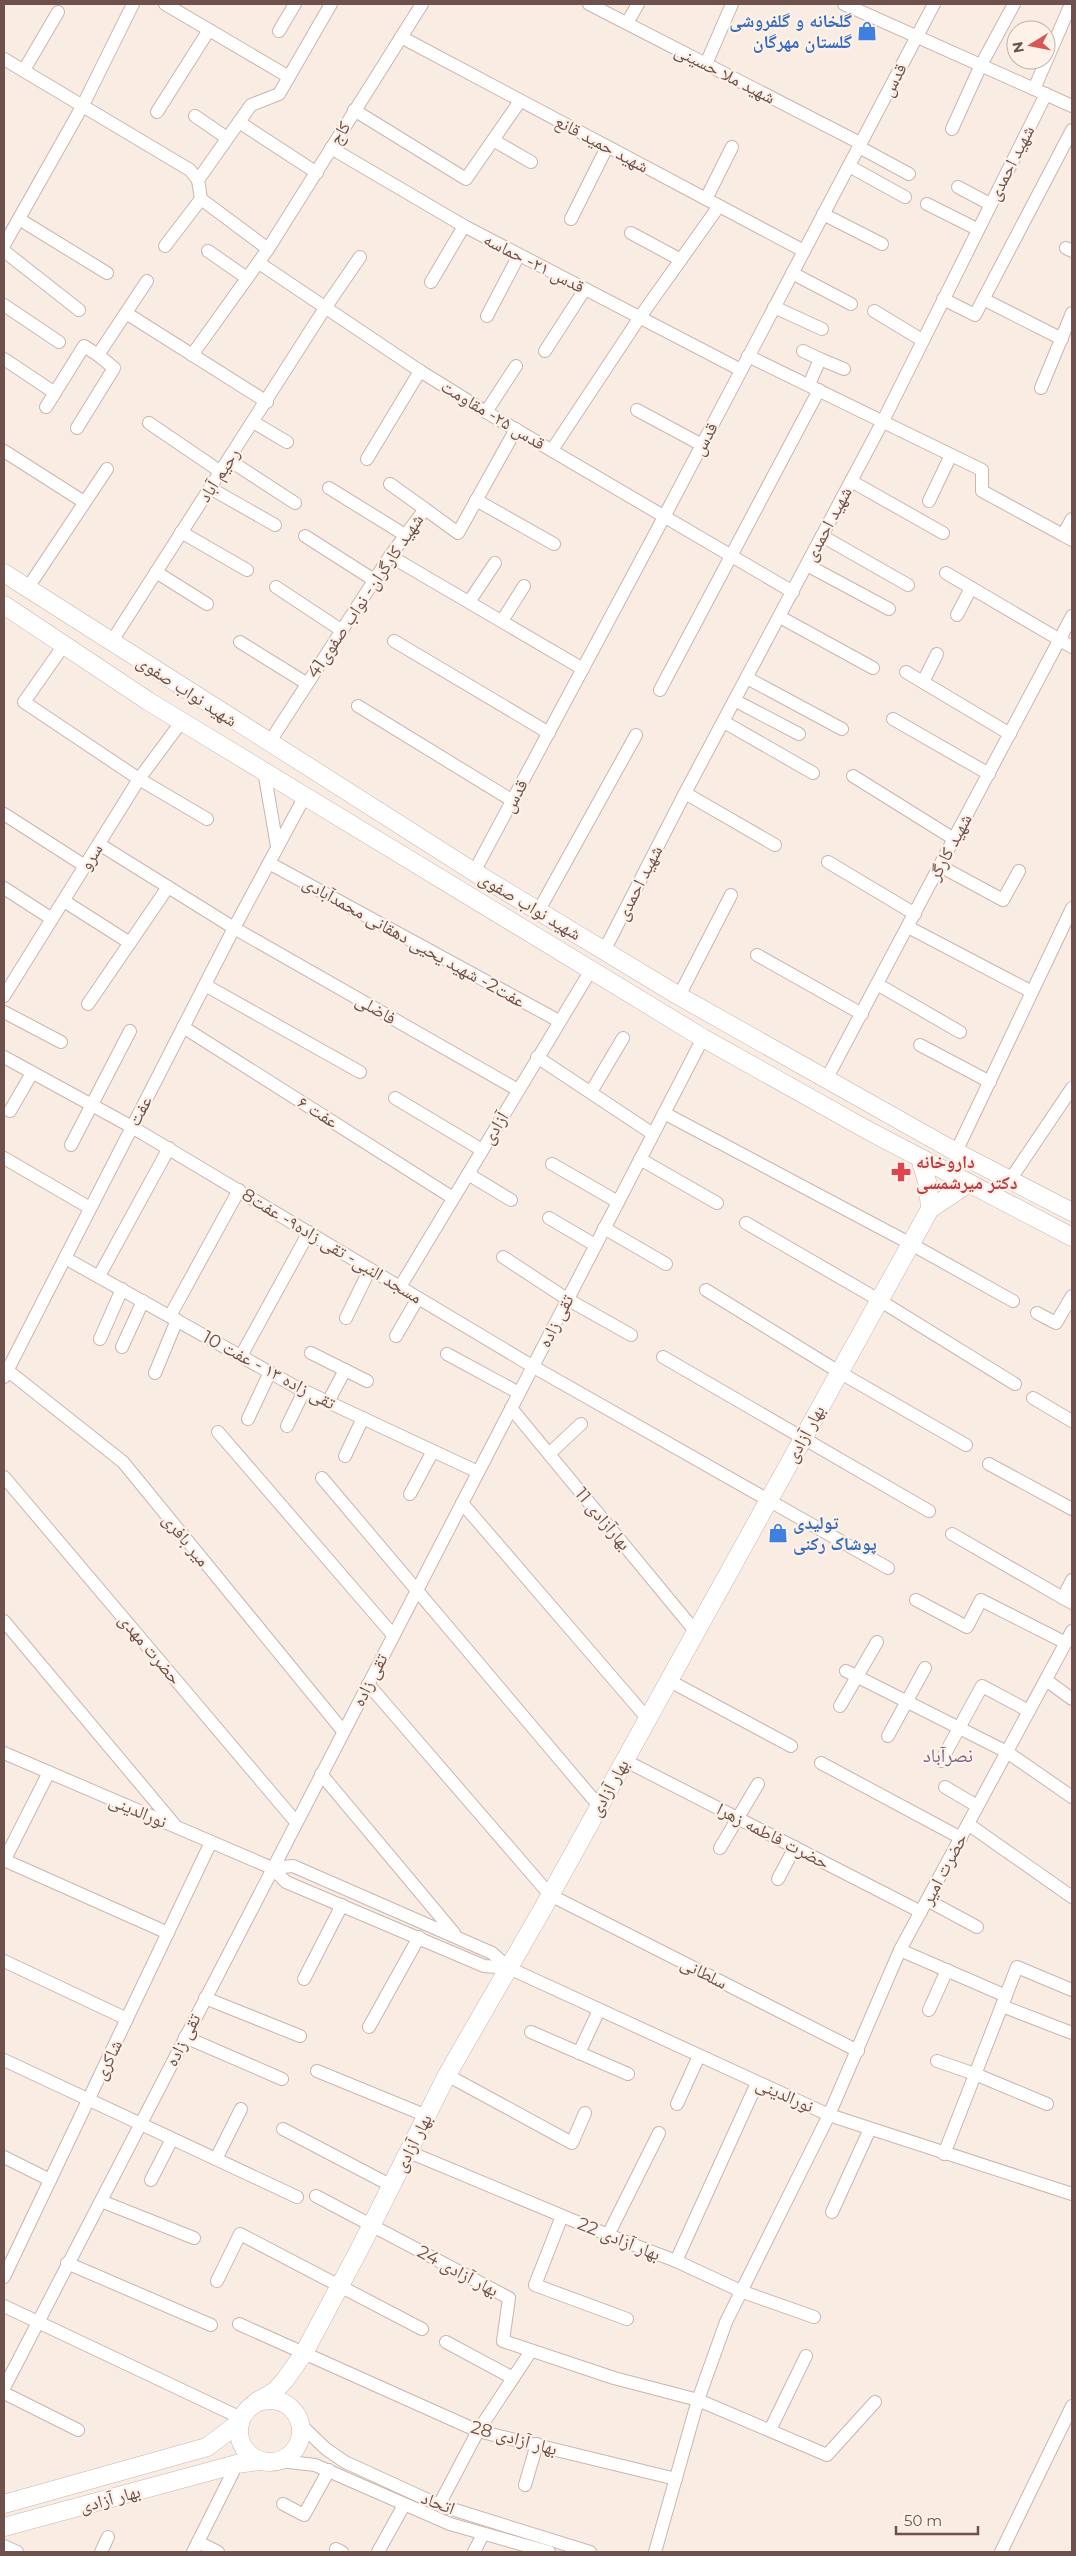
<svg xmlns="http://www.w3.org/2000/svg" width="1076" height="2556" viewBox="0 0 1076 2556" font-family="Montserrat,'Noto Naskh Arabic',sans-serif">
<style>
.lines{fill:none;stroke-linecap:round;stroke-linejoin:round}
.street-casing{stroke:#cbb5ae;stroke-width:14}
.secondary-casing{stroke:#cdb4ac;stroke-width:19}
.street{stroke:#fff;stroke-width:12}
.secondary{stroke:#fff;stroke-width:18}
.labels{text-anchor:middle;dominant-baseline:central;stroke-width:4.5;stroke-linejoin:round;paint-order:stroke}
.shop-label{font-size:18px;font-weight:bold;fill:#366cbe;stroke:#fdf1e8;text-anchor:end}
.street-label{font-size:18px;fill:#6e514c;stroke:#fdf1e8}
.health-label{font-size:18px;font-weight:bold;fill:#be3a42;stroke:#fdf1e8;text-anchor:start}
.neighbourhood-label{font-size:19px;fill:#76648b;stroke:#fdf1e8}
</style>
<rect width="100%" height="100%" fill="#f9ece3"/>
<g class="lines">
<defs>
<g id="street">
<polyline points="165,4 289,77"/>
<polyline points="589,4 860,143"/>
<polyline points="844,4 1072,106"/>
<polyline points="627,23 638,4"/>
<polyline points="279,31 295,4"/>
<polyline points="401,37 804,251"/>
<polyline points="4,59 190,170 198,180 201,199"/>
<polyline points="706,64 732,4"/>
<polyline points="24,70 58,12"/>
<polyline points="1034,89 1071,4"/>
<polyline points="354,110 466,179 520,101"/>
<polyline points="157,112 209,30"/>
<polyline points="195,116 227,138"/>
<polyline points="239,122 317,173"/>
<polyline points="952,129 981,65 1014,4"/>
<polyline points="493,140 531,162"/>
<polyline points="859,147 909,174"/>
<polyline points="331,148 464,226 741,370"/>
<polyline points="849,166 905,197"/>
<polyline points="198,180 251,105 279,94 331,4"/>
<polyline points="958,187 990,204"/>
<polyline points="201,199 268,249"/>
<polyline points="706,199 732,147"/>
<polyline points="927,204 977,229"/>
<polyline points="823,214 882,244"/>
<polyline points="19,219 107,273"/>
<polyline points="571,219 607,147"/>
<polyline points="631,233 681,260"/>
<polyline points="4,245 83,105 133,4"/>
<polyline points="165,246 201,199"/>
<polyline points="1066,248 1072,251"/>
<polyline points="4,251 79,310"/>
<polyline points="208,251 247,278"/>
<polyline points="259,263 420,371 486,412 793,592"/>
<polyline points="792,273 851,304"/>
<polyline points="431,282 464,226"/>
<polyline points="943,299 975,315 1072,130"/>
<polyline points="985,300 1062,339"/>
<polyline points="4,305 59,342"/>
<polyline points="774,307 822,329"/>
<polyline points="874,311 922,340"/>
<polyline points="126,313 267,402"/>
<polyline points="487,316 519,255"/>
<polyline points="545,351 585,289"/>
<polyline points="803,351 820,359 809,385"/>
<polyline points="192,355 268,249 422,4"/>
<polyline points="748,356 982,470 982,491 1063,535"/>
<polyline points="4,359 55,393"/>
<polyline points="820,359 844,369"/>
<polyline points="1041,388 1072,313"/>
<polyline points="46,407 84,346 98,355 147,281"/>
<polyline points="637,410 702,445"/>
<polyline points="486,412 516,366"/>
<polyline points="253,422 287,442"/>
<polyline points="149,423 221,472"/>
<polyline points="77,428 114,368 98,355"/>
<polyline points="552,450 640,317 719,206"/>
<polyline points="4,451 84,502"/>
<polyline points="367,459 420,371"/>
<polyline points="229,460 295,503"/>
<polyline points="851,481 943,533"/>
<polyline points="390,484 425,509"/>
<polyline points="210,488 275,525"/>
<polyline points="329,488 405,535"/>
<polyline points="476,500 554,544"/>
<polyline points="929,501 951,455"/>
<polyline points="1072,519 1063,535 1072,540"/>
<polyline points="181,532 247,570"/>
<polyline points="305,536 374,580"/>
<polyline points="822,536 908,585"/>
<polyline points="390,556 583,669"/>
<polyline points="807,565 889,609"/>
<polyline points="156,572 207,604"/>
<polyline points="946,573 1072,647"/>
<polyline points="276,587 341,630"/>
<polyline points="27,589 107,469"/>
<polyline points="469,602 495,563"/>
<polyline points="957,615 971,588"/>
<polyline points="780,617 873,668"/>
<polyline points="502,621 524,586"/>
<polyline points="112,641 325,308 360,257"/>
<polyline points="394,641 549,733"/>
<polyline points="240,642 306,683"/>
<polyline points="64,645 24,702 139,779 207,819"/>
<polyline points="906,672 1010,734"/>
<polyline points="747,678 842,729"/>
<polyline points="923,682 937,654"/>
<polyline points="660,690 819,390"/>
<polyline points="736,701 799,734"/>
<polyline points="358,706 513,801"/>
<polyline points="893,719 989,774"/>
<polyline points="724,722 813,773"/>
<polyline points="269,743 390,556 425,509 458,533 516,429"/>
<polyline points="264,771 277,846"/>
<polyline points="853,776 954,839"/>
<polyline points="685,793 775,845"/>
<polyline points="4,814 85,866"/>
<polyline points="99,844 234,928 518,1090"/>
<polyline points="828,862 915,914"/>
<polyline points="269,863 559,1021"/>
<polyline points="940,866 1003,900 1019,871"/>
<polyline points="474,872 664,517 934,4"/>
<polyline points="4,888 52,919"/>
<polyline points="64,901 130,943"/>
<polyline points="539,910 636,735"/>
<polyline points="908,927 1032,992"/>
<polyline points="604,951 685,793 883,421 1046,94"/>
<polyline points="757,955 862,1014"/>
<polyline points="877,984 960,1032"/>
<polyline points="205,985 360,1072"/>
<polyline points="4,996 139,779 182,721"/>
<polyline points="679,996 731,895"/>
<polyline points="88,1004 168,887"/>
<polyline points="4,1012 61,1042"/>
<polyline points="183,1027 453,1198"/>
<polyline points="920,1045 990,1082"/>
<polyline points="4,1057 132,1127 532,1366 888,1568"/>
<polyline points="537,1057 653,1134"/>
<polyline points="827,1078 1072,616"/>
<polyline points="591,1092 623,1038"/>
<polyline points="395,1098 482,1150"/>
<polyline points="10,1111 32,1073"/>
<polyline points="664,1113 911,1244 1013,1301"/>
<polyline points="71,1145 130,1031"/>
<polyline points="956,1152 1072,908"/>
<polyline points="4,1158 90,1208"/>
<polyline points="640,1159 717,1203"/>
<polyline points="552,1164 618,1202"/>
<polyline points="468,1174 511,1200"/>
<polyline points="1010,1180 1072,1088"/>
<polyline points="549,1218 595,1245"/>
<polyline points="746,1223 879,1300 1015,1384"/>
<polyline points="604,1228 666,1264"/>
<polyline points="503,1257 567,1299 631,1335"/>
<polyline points="65,1258 296,1387 478,1472"/>
<polyline points="99,1276 169,1148"/>
<polyline points="400,1287 591,970"/>
<polyline points="706,1290 839,1372 966,1445"/>
<polyline points="1037,1313 1056,1323 1072,1296"/>
<polyline points="170,1316 239,1190"/>
<polyline points="346,1318 370,1269"/>
<polyline points="396,1336 418,1298"/>
<polyline points="100,1339 122,1289"/>
<polyline points="122,1347 143,1301"/>
<polyline points="311,1353 367,1381"/>
<polyline points="447,1354 519,1393"/>
<polyline points="241,1356 309,1232"/>
<polyline points="663,1357 929,1511"/>
<polyline points="7,1370 123,1462 343,1731"/>
<polyline points="155,1373 177,1320"/>
<polyline points="4,1377 234,928 305,796"/>
<polyline points="1033,1398 1072,1421"/>
<polyline points="328,1402 345,1370"/>
<polyline points="511,1408 695,1631"/>
<polyline points="248,1419 270,1372"/>
<polyline points="287,1426 304,1391"/>
<polyline points="218,1432 393,1635"/>
<polyline points="549,1454 581,1424"/>
<polyline points="345,1456 363,1418"/>
<polyline points="989,1464 1072,1509"/>
<polyline points="4,1477 296,1822"/>
<polyline points="322,1478 599,1806"/>
<polyline points="410,1494 433,1451"/>
<polyline points="462,1503 647,1718"/>
<polyline points="952,1534 1063,1598"/>
<polyline points="1072,1580 1063,1598 1072,1603"/>
<polyline points="916,1600 967,1627 981,1600 1066,1643"/>
<polyline points="4,1621 174,1824"/>
<polyline points="846,1671 1007,1752 1072,1797"/>
<polyline points="668,1680 791,1746"/>
<polyline points="1046,1680 1072,1699"/>
<polyline points="368,1684 550,1895 858,2051"/>
<polyline points="840,1706 877,1642"/>
<polyline points="888,1736 925,1668"/>
<polyline points="4,1753 272,1868 286,1882 484,1966 509,1968 829,2115 1072,2194"/>
<polyline points="624,1760 921,1912"/>
<polyline points="941,1761 982,1686 1029,1711"/>
<polyline points="821,1763 961,1838"/>
<polyline points="321,1774 454,1933"/>
<polyline points="945,1787 977,1806"/>
<polyline points="968,1824 1072,1897"/>
<polyline points="720,1848 758,1784"/>
<polyline points="4,1860 168,1933"/>
<polyline points="4,1861 49,1772"/>
<polyline points="272,1868 293,1866 492,1953 509,1968"/>
<polyline points="778,1879 795,1847"/>
<polyline points="927,1900 977,1927"/>
<polyline points="900,1950 1006,1996"/>
<polyline points="4,1961 127,2019"/>
<polyline points="304,1979 342,1905"/>
<polyline points="205,1998 300,2036"/>
<polyline points="1002,2006 1072,2033"/>
<polyline points="929,2010 947,1970"/>
<polyline points="369,2027 419,1937"/>
<polyline points="531,2032 628,2074"/>
<polyline points="185,2037 282,2079"/>
<polyline points="579,2053 599,2010"/>
<polyline points="4,2060 297,2197"/>
<polyline points="937,2061 975,2074 1047,2104"/>
<polyline points="317,2071 427,2116"/>
<polyline points="447,2075 572,2143 585,2113"/>
<polyline points="677,2104 699,2056"/>
<polyline points="283,2129 392,2186"/>
<polyline points="409,2152 608,2235 676,2261 757,2083"/>
<polyline points="944,2154 1017,1967 1072,1990"/>
<polyline points="4,2157 50,2180"/>
<polyline points="216,2159 241,2109"/>
<polyline points="151,2180 172,2139"/>
<polyline points="316,2196 509,2298 503,2341 614,2378 698,2400 827,2455 875,2402"/>
<polyline points="101,2201 194,2238"/>
<polyline points="832,2212 870,2129"/>
<polyline points="562,2216 535,2285 627,2319"/>
<polyline points="608,2235 659,2133"/>
<polyline points="676,2261 743,2292 814,2317"/>
<polyline points="67,2263 211,2325"/>
<polyline points="4,2277 211,1842"/>
<polyline points="217,2281 240,2234 422,2329"/>
<polyline points="4,2306 241,2418"/>
<polyline points="239,2324 478,2431 676,2479"/>
<polyline points="446,2342 513,2378"/>
<polyline points="4,2388 703,1038"/>
<polyline points="4,2393 78,2430"/>
<polyline points="301,2425 326,2449 345,2462 439,2505 590,2552"/>
<polyline points="770,2430 806,2356"/>
<polyline points="280,2461 315,2465 450,2524 549,2552"/>
<polyline points="525,2485 537,2444"/>
<polyline points="283,2504 304,2515 329,2470"/>
<polyline points="439,2505 478,2431 531,2351"/>
<polyline points="198,2542 218,2552"/>
<polyline points="4,2546 17,2552"/>
<polyline points="336,2549 342,2552"/>
<polyline points="101,2552 108,2537"/>
<polyline points="193,2552 237,2464"/>
<polyline points="378,2552 404,2505"/>
<polyline points="474,2552 483,2534"/>
<polyline points="655,2552 698,2400 726,2322 829,2115 900,1950 1072,1631"/>
<polyline points="1001,2552 1072,2406"/>
</g>
<g id="secondary">
<polyline points="4,573 474,872 679,996 956,1152 1072,1212"/>
<polyline points="4,605 148,701 703,1038 869,1131 1072,1237"/>
<polyline points="920,1158 928,1185 930,1209"/>
<circle cx="270" cy="2431" r="31"/>
<polyline points="256,2402 275,2391 285,2380 304,2353 360,2248 447,2075 542,1910 930,1209 969,1183"/>
<polyline points="4,2504 207,2447 240,2422"/>
<polyline points="4,2527 237,2464 260,2461"/>
</g>
</defs>
<use href="#street" class="street-casing"/>
<use href="#secondary" class="secondary-casing"/>
<use href="#street" class="street"/>
<use href="#secondary" class="secondary"/>
</g>
<defs>
<symbol id="shop-bare" viewBox="-9 -9 18 18"><path d="M-5-2.5h2.3a2.7 3.5 0 0 1 5.4 0H5L5.5 6h-11ZM-1.5-2.5h3a1.5 2.3 0 0 0-3 0Z" fill="#3f7fe0" stroke="#fdf1e8" stroke-width="2.5" paint-order="stroke"/></symbol>
<symbol id="pharmacy-bare" viewBox="-9 -9 18 18"><path d="M-2-6h4v4h4v4h-4v4h-4v-4h-4v-4h4Z" fill="#e0444e" stroke="#fdf1e8" stroke-width="2.5" paint-order="stroke"/></symbol>
</defs>
<g fill-rule="evenodd">
<use href="#shop-bare" x="853" y="17" width="28" height="28"/>
<use href="#pharmacy-bare" x="887" y="1158" width="28" height="28"/>
<use href="#shop-bare" x="764" y="1519" width="28" height="28"/>
</g>
<g class="labels">
<g class="shop-label">
<text x="852" y="21">گلخانه و گلفروشی<tspan x="852" dy="21">گلستان مهرگان</tspan></text>
<text x="793" y="1523" text-anchor="start">تولیدی<tspan x="793" dy="21">پوشاک رکنی</tspan></text>
</g>
<g class="street-label">
<text transform="translate(725 74) rotate(27)">شهید ملا حسینی</text>
<text transform="translate(894 80) rotate(-62)">قدس</text>
<text transform="translate(340 133) rotate(-59)">کاج</text>
<text transform="translate(602 144) rotate(28)">شهید حمید قانع</text>
<text transform="translate(1011 163) rotate(-63)">شهید احمدی</text>
<text transform="translate(534 263) rotate(27)">قدس ۲۱- حماسه</text>
<text transform="translate(493 415) rotate(31)">قدس ۲۵- مقاومت</text>
<text transform="translate(705 439) rotate(-62)">قدس</text>
<text transform="translate(219 475) rotate(-57)">رحیم آباد</text>
<text transform="translate(828 524) rotate(-62)">شهید احمدی</text>
<text transform="translate(365 596) rotate(-56)">شهید کارگران- نواب صفوی41</text>
<text transform="translate(187 691) rotate(33)">شهید نواب صفوی</text>
<text transform="translate(515 796) rotate(-62)">قدس</text>
<text transform="translate(950 847) rotate(-62)">شهید کارگر</text>
<text transform="translate(91 857) rotate(-58)">سرو</text>
<text transform="translate(639 883) rotate(-63)">شهید احمدی</text>
<text transform="translate(530 906) rotate(31)">شهید نواب صفوی</text>
<text transform="translate(414 942) rotate(29)">عفت2- شهید یحیی دهقانی محمدآبادی</text>
<text transform="translate(376 1009) rotate(30)">فاضلی</text>
<text transform="translate(140 1111) rotate(-63)">عفت</text>
<text transform="translate(318 1112) rotate(32)">عفت ۶</text>
<text transform="translate(495 1128) rotate(-59)">آزادی</text>
<text transform="translate(332 1246) rotate(31)">مسجد النبی- تقی زاده۹- عفت8</text>
<text transform="translate(556 1321) rotate(-63)">تقی زاده</text>
<text transform="translate(269 1370) rotate(28)">تقی زاده ۱۳ - عفت 10</text>
<text transform="translate(805 1434) rotate(-61)">بهار آزادی</text>
<text transform="translate(603 1519) rotate(50)">بهارآزادی 11</text>
<text transform="translate(186 1540) rotate(51)">میر بافری</text>
<text transform="translate(150 1649) rotate(50)">حضرت مهدی</text>
<text transform="translate(370 1680) rotate(-63)">تقی زاده</text>
<text transform="translate(609 1788) rotate(-61)">بهار آزادی</text>
<text transform="translate(138 1811) rotate(23)">نورالدینی</text>
<text transform="translate(773 1836) rotate(27)">حضرت فاطمه زهرا</text>
<text transform="translate(944 1869) rotate(-62)">حضرت امیر</text>
<text transform="translate(704 1973) rotate(27)">سلطانی</text>
<text transform="translate(183 2040) rotate(-63)">تقی زاده</text>
<text transform="translate(108 2060) rotate(-64)">شاکری</text>
<text transform="translate(785 2095) rotate(24)">نورالدینی</text>
<text transform="translate(413 2143) rotate(-63)">بهار آزادی</text>
<text transform="translate(619 2239) rotate(22)">بهار آزادی 22</text>
<text transform="translate(458 2271) rotate(28)">بهار آزادی 24</text>
<text transform="translate(514 2438) rotate(15)">بهار آزادی 28</text>
<text transform="translate(110 2499) rotate(-15)">بهار آزادی</text>
<text transform="translate(438 2503) rotate(21)">اتحاد</text>
</g>
<g class="health-label">
<text x="916" y="1162">داروخانه<tspan x="916" dy="21">دکتر میرشمسی</tspan></text>
</g>
<g class="neighbourhood-label">
<text x="948" y="1755">نصرآباد</text>
</g>
</g>
<rect width="1076" height="2556" fill="none" stroke="#6e514c" stroke-width="10"/>
<g transform="translate(1031 45) rotate(260)"><circle r="24" fill="#fdf1e8" stroke="#c4b1aa"/>
<path d="M0-4L9 19L0 12L-9 19Z" fill="#d65855"/>
<text y="-8" font-size="14" font-weight="bold" text-anchor="middle" fill="#6e514c">N</text>
</g>
<path d="M896 2526v8h82v-8" fill="none" stroke="#6e514c" stroke-width="2.5"/>
<text x="904" y="2526" font-size="15" fill="#6e514c" stroke="#fdf1e8" stroke-width="4" paint-order="stroke">50 m</text>
</svg>
